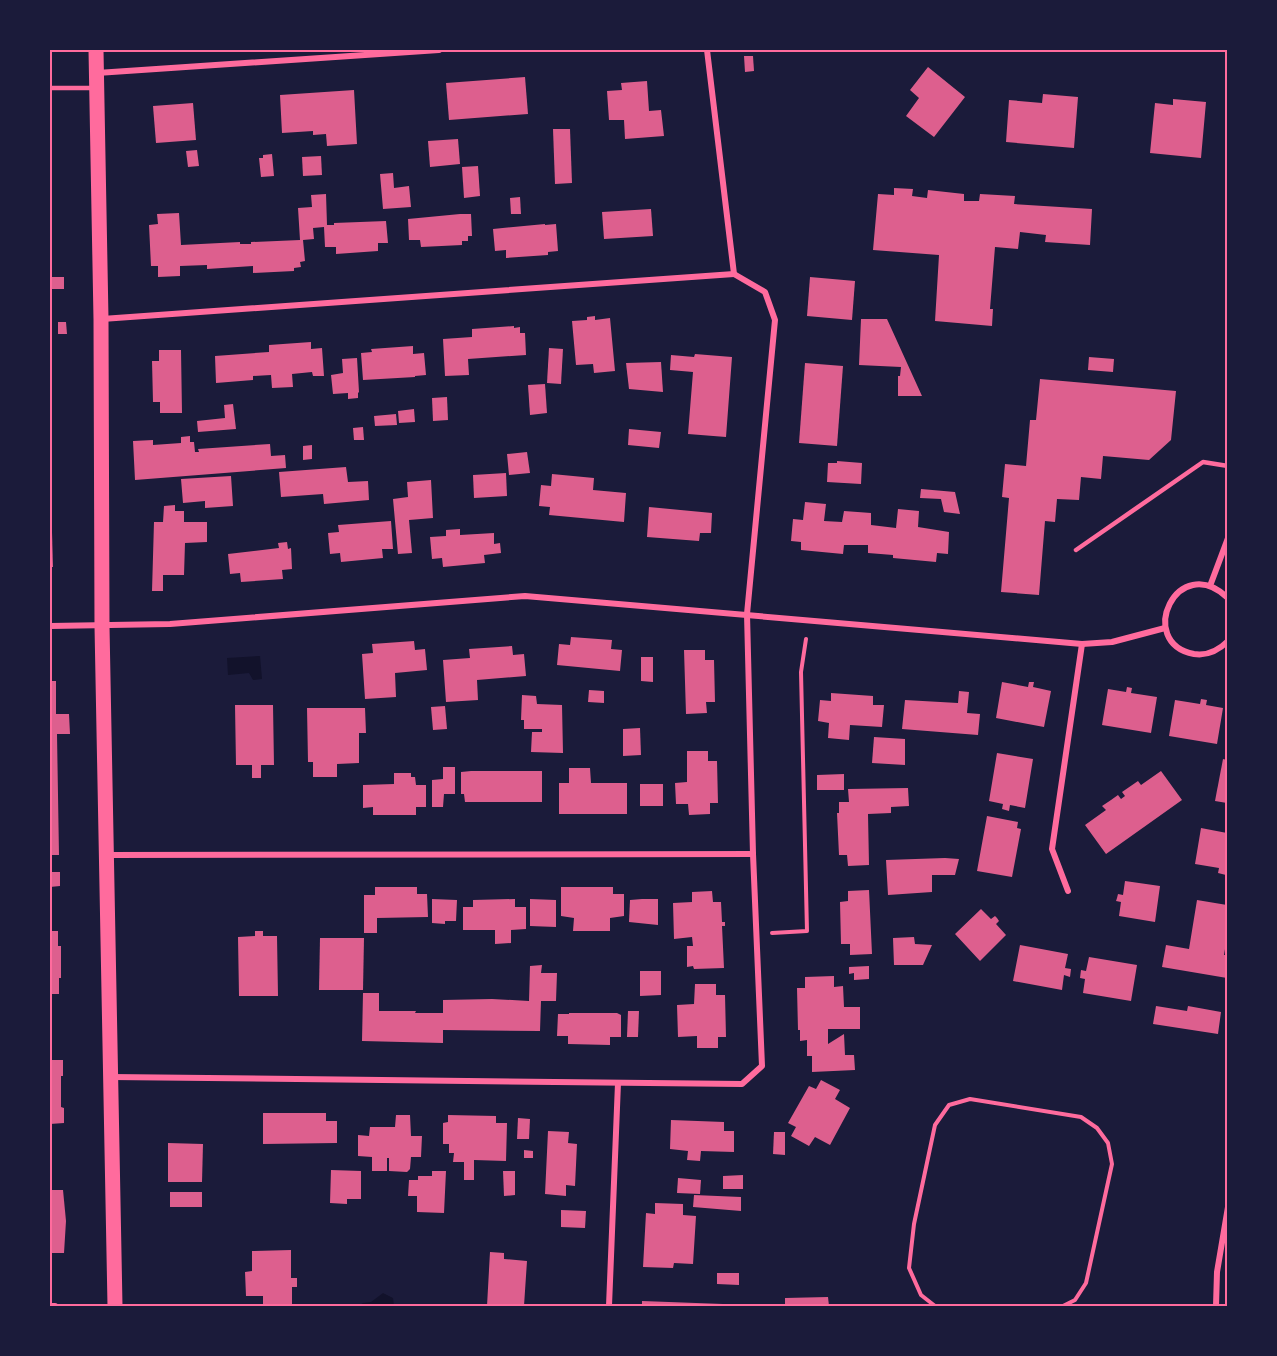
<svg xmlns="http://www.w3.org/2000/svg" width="1277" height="1356" viewBox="0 0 1277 1356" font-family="'Times New Roman',serif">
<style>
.water{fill:#12122b}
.building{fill:#dd5f8e}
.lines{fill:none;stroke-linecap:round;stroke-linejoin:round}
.path{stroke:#ff6b9d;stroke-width:4}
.service{stroke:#ff6b9d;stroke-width:4.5}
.minor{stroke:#ff6b9d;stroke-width:6}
.primary{stroke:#ff6b9d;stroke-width:15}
.neatline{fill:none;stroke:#ff6b9d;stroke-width:2}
</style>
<rect width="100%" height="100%" fill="#1b1b3a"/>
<g class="water">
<polygon points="260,656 262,679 253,680 249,673 228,675 227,658"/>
<polygon points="383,1293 393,1298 394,1306 358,1306 363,1303 371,1302"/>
</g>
<g class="building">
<polygon points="744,56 753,56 754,71 745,72"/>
<polygon points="928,67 965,97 934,137 906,116 919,98 910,90"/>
<polygon points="525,77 528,114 449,120 446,83"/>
<polygon points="647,81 649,111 661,110 664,136 625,139 624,120 609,120 607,91 622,90 621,83"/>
<polygon points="354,90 357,144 327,146 326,134 313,135 313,131 282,133 280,95"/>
<polygon points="1043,94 1078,97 1074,148 1006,142 1009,100 1042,103"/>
<polygon points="1173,99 1206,102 1201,158 1150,153 1155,103 1173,105"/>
<polygon points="193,103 196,140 156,143 153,106"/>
<polygon points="553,129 570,129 572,183 555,184"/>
<polygon points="458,139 460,164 430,167 428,141"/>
<polygon points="197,150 199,166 188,167 186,151"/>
<polygon points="272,154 274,176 261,177 259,158 263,158 263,155"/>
<polygon points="321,156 322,175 303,176 302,157"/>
<polygon points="478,166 480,196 464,198 462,167"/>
<polygon points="393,173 394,188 409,186 411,207 383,209 380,174"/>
<rect x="50" y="181" width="2" height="55"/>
<polygon points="894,188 913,189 912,196 927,198 928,190 964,194 964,201 979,201 980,194 1015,196 1014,204 1092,209 1090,245 1045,242 1046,235 1020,232 1018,249 995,247 990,309 993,309 992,326 935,321 939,255 873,250 878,194 894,195"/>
<polygon points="326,194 327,225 334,225 334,223 386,221 388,243 378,243 378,251 336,254 336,247 325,247 324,227 313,228 314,239 303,240 305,261 300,262 301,267 294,268 294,271 253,273 253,266 207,269 207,265 180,266 180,276 158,277 158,266 151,266 149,225 158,224 157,214 179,213 181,245 240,242 240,244 251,244 251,242 300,240 298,208 312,207 311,195"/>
<polygon points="520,197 521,214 511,214 510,198"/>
<polygon points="651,209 653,236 604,239 602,212"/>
<polygon points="460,214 471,214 472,236 468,236 468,241 462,241 462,245 421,247 420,240 409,240 408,219"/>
<polygon points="545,224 545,225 556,224 558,251 548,252 548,255 506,258 506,250 495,251 493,229"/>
<rect x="50" y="277" width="14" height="12"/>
<polygon points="810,277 855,281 852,320 807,316"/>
<polygon points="595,316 595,320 610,318 615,371 594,373 593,364 576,365 572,321 587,320 587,317"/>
<polygon points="861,319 887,319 922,396 898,396 898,376 900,376 901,367 859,365"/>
<polygon points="58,322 66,322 67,334 58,334"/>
<polygon points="514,326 514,328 520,327 520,333 525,333 526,355 468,359 469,375 445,376 443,339 472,337 472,329"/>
<polygon points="311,342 311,349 322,348 324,376 313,376 312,372 292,374 293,387 272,388 271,375 253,376 253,380 216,383 215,356 269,352 269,345"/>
<polygon points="413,346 413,354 424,353 426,375 415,376 415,377 363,380 361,353 372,352 371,349"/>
<polygon points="549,348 563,349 561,384 547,383"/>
<polygon points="159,350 181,350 182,413 160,413 160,402 153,402 152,361 159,361"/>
<polygon points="695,354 732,357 726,437 688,434 693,372 670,370 671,355 694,357"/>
<polygon points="1089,357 1114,359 1113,372 1088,370"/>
<polygon points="357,358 359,392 358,393 358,398 348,399 348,393 333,394 331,375 343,373 342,359"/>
<polygon points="661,362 663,392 629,389 626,363"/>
<polygon points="805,363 843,366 837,446 799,443"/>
<polygon points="1040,379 1176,391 1171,440 1149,460 1103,456 1101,479 1081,477 1079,500 1057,499 1055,522 1045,521 1039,595 1001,592 1009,498 1002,497 1005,464 1026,466 1030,420 1036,420"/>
<polygon points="545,384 547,413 530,415 528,385"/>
<polygon points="447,397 448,420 433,421 432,398"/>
<polygon points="233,404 236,429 198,432 197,421 225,418 224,405"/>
<polygon points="414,409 415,422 399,423 398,411"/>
<polygon points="396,414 397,425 375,426 374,416"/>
<polygon points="363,427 364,440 354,440 353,428"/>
<polygon points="629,429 661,432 659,448 628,445"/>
<polygon points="190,436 190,442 194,442 195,452 199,452 198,449 270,444 271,456 285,455 286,468 135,480 133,441 153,440 153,445 181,443 181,437"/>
<polygon points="312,445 312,459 303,460 303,446"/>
<polygon points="527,452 530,473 509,475 507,454"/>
<polygon points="837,461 862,463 861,484 827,482 828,463 837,463"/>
<polygon points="346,467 348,482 368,481 369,500 324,504 323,494 281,497 279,472"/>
<polygon points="506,473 507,496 474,498 473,475"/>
<polygon points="552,474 594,478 593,490 626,493 624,522 549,515 550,507 539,506 541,485 551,486"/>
<polygon points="231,476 233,506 205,508 205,501 183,503 181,479"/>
<polygon points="431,480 433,518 409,520 412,553 398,554 393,499 408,497 407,482"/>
<polygon points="921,489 955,492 960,514 944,512 941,499 920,498"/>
<polygon points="805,502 826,504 824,521 842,522 844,511 871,513 871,525 896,528 898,509 919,511 918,527 949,532 948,554 937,553 936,562 893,558 893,555 868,553 868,545 844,545 843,554 801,550 801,542 791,541 793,519 803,520"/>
<polygon points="175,505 175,511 184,511 184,522 207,522 207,542 185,543 184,575 163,575 163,591 152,591 154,522 163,522 164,506"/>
<polygon points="649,507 712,513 711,533 700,533 699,541 647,537"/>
<polygon points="391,521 393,549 382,549 383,558 341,562 340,553 330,554 328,533 339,532 338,525"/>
<polygon points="460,529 460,535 494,533 494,544 500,543 501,553 484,555 485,563 443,567 442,558 432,559 430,537 446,536 446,530"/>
<polygon points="50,531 52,532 53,567 50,567"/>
<polygon points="287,542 288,549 291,548 292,569 282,570 283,579 241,582 240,573 230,574 228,554 279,548 278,543"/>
<polygon points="571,637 612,640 611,649 622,650 620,671 557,665 559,644 570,645"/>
<polygon points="414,641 415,650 425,649 427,670 395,673 396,697 365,699 362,654 373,653 372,644"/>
<polygon points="512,646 513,655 524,654 526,676 477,680 478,700 446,702 443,660 470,658 469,649"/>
<polygon points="684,650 705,650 705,660 714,660 715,702 706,702 707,713 686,714"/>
<polygon points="641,657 653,657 653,682 641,681"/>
<polygon points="50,681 56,681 56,714 69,714 70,734 57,734 59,855 50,855"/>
<polygon points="1002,682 1028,687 1029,682 1034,682 1033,687 1051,691 1044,727 996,718"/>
<polygon points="1127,687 1132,688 1131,693 1157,697 1151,733 1102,725 1108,689 1126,692"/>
<polygon points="589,690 604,691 604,703 588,702"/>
<polygon points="959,691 969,692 967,713 980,714 978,735 902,729 905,700 958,703"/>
<polygon points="831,693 873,696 873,705 884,705 882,727 850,725 849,740 828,738 829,723 818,721 820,700 831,701"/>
<polygon points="522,695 536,696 537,704 562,705 563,753 531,752 532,732 542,732 542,729 524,729 524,720 521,720"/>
<polygon points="1201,699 1207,700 1206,705 1223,708 1217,744 1169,736 1175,700 1200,704"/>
<polygon points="235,705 273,705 274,765 261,765 261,778 252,778 252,765 236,765"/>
<polygon points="445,706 447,729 433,730 431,707"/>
<polygon points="307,708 365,708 366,733 359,733 359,763 337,764 337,777 313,777 313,762 308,762"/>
<polygon points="640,728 641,755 623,756 623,729"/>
<polygon points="874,737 905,739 905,765 872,763"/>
<polygon points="687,751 708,751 708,761 717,761 718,803 710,803 710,814 689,815 688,804 676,804 675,783 687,782"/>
<polygon points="997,753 1033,759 1025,808 1010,805 1009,811 1002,809 1003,804 989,801"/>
<polygon points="1223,759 1227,760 1227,803 1215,801"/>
<polygon points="443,767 455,767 455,794 444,794 443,807 432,807 432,780 443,779"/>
<polygon points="569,768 590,768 591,783 627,783 627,814 559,814 559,783 569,783"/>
<polygon points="471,771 542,771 542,802 465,802 464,794 461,794 461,772"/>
<polygon points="1161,771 1182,800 1106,854 1085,825 1106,810 1102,806 1111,800 1118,795 1121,799 1125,796 1122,792 1138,781 1141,785"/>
<polygon points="394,773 411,773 411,777 415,777 416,785 426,785 426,807 416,807 416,815 373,815 373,807 363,808 363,785 394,784"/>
<polygon points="844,774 844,790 817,790 817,775"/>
<rect x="640" y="784" width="23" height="22"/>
<polygon points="908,788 909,806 891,807 891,813 868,814 869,865 848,866 847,855 839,855 837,813 839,813 839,802 849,802 848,789"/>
<polygon points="987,816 1018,822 1017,828 1021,829 1012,877 977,871"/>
<polygon points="1201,828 1227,833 1226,875 1218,873 1219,868 1195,864"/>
<polygon points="945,858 959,859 955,875 932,875 932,892 888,895 886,860"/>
<polygon points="50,872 60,872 60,886 50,887"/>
<polygon points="1125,881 1160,886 1155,922 1119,916 1121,902 1116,901 1117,898 1118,894 1123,895"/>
<polygon points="375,887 417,887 417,894 427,894 428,917 377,918 377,933 364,933 364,895 375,895"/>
<polygon points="561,887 613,887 613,894 624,894 624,916 610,918 610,931 573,931 574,918 561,916"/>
<polygon points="869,890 872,954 850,955 850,944 841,944 840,902 848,901 848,891"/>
<polygon points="712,891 713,902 721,902 722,922 725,922 725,926 722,926 724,968 694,969 693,966 687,967 687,946 693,946 692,937 674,939 673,903 692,902 692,892"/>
<polygon points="432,899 457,900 456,921 445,921 445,924 432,923"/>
<polygon points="515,899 515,907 526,907 526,929 511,930 511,943 495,944 495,930 463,930 463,907 473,907 473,900"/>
<polygon points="530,899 556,900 556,927 530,926"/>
<polygon points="642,899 658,899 658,925 629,922 630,900"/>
<polygon points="1197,900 1227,905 1227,937 1224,955 1227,955 1227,978 1162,967 1166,945 1189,949"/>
<polygon points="981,909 991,919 995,916 997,918 999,921 996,924 1006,935 980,961 955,934"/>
<polygon points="50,931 58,931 58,946 61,946 61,978 59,978 59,994 50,994"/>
<polygon points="255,931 263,931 263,936 277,936 278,996 239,996 238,937 255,936"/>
<polygon points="914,937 915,944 932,945 923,965 894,965 893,938"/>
<polygon points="320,938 364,938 363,990 319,990"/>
<polygon points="1020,945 1068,954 1065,968 1071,969 1070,977 1064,975 1062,990 1013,981"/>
<polygon points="1089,957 1137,965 1131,1001 1083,993 1085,979 1080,978 1081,970 1086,971"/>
<polygon points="542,965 541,973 557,973 556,1001 541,1001 540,1031 443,1030 443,1043 362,1041 363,993 379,993 379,1011 416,1011 415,1013 443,1013 443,1000 492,999 529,1001 530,966"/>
<polygon points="869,966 869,979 854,980 854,973 849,974 849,967"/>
<polygon points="640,971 661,971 661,995 640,996"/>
<polygon points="834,976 834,987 843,986 844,1007 860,1007 860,1029 828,1029 828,1044 844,1034 845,1055 854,1055 855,1070 812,1072 812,1056 807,1056 807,1040 800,1041 800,1030 798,1030 797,988 805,988 805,977"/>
<polygon points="695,984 716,984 716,995 725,995 726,1037 718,1037 718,1048 697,1048 697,1036 678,1037 677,1005 694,1004"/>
<polygon points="1156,1006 1187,1011 1188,1006 1221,1012 1218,1034 1153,1024"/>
<polygon points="628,1011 639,1011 638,1037 627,1037"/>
<polygon points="569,1013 617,1013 621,1015 621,1037 610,1037 610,1045 568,1044 568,1036 557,1036 558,1014 569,1014"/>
<polygon points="50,1060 63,1060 63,1076 61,1076 61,1107 64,1108 64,1123 50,1124"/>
<polygon points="821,1080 840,1090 835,1099 850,1108 830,1145 815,1137 809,1146 791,1136 796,1127 788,1123 809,1086 816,1089"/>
<polygon points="263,1113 326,1113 326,1121 337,1121 337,1143 263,1144"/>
<polygon points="396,1115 410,1115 411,1136 422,1136 421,1157 411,1157 410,1169 407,1172 389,1171 389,1158 387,1158 387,1171 372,1171 372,1157 358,1156 358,1135 369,1136 370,1127 395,1127"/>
<polygon points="448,1115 496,1116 496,1123 507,1123 506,1161 474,1160 474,1180 464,1180 464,1162 453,1162 454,1153 449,1153 449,1144 443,1144 443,1123 448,1122"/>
<polygon points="518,1118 530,1119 529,1139 517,1139"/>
<polygon points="671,1120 724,1122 724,1131 734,1131 734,1152 701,1151 700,1161 687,1160 688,1151 670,1149"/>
<polygon points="548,1131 569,1132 568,1143 577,1144 575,1186 566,1185 566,1196 545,1194"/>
<polygon points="774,1132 785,1132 785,1155 773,1154"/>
<polygon points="168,1143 203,1144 202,1182 168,1182"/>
<polygon points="524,1150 533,1151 533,1158 524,1158"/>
<polygon points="331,1170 361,1171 361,1199 347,1199 347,1204 330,1203"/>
<polygon points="432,1171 446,1171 444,1213 417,1212 417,1196 408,1196 409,1180 418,1180 418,1176 432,1176"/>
<polygon points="503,1171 515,1171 515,1195 504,1196"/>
<polygon points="743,1175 743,1189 723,1189 723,1176"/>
<polygon points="678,1178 701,1180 700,1194 677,1193"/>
<polygon points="50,1190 63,1190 66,1221 64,1253 50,1253"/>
<rect x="170" y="1192" width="32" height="15"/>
<polygon points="694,1195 741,1197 741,1211 693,1207"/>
<polygon points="655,1203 683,1204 683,1215 696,1216 693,1264 674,1263 673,1268 643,1267 646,1213 655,1214"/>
<polygon points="561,1210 586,1211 585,1228 561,1227"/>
<polygon points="291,1250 291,1278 297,1278 297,1287 292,1287 292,1306 263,1306 263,1296 246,1296 245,1272 252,1271 252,1251"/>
<polygon points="490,1252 504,1253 504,1259 527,1261 524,1306 487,1306"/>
<polygon points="717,1273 739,1273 739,1285 717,1284"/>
<polygon points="828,1297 829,1306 785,1306 785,1298"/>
<polygon points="642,1301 723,1304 723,1306 642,1306"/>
</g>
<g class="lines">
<g class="path">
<polyline points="772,933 807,931 801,672 806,639"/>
<polyline points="935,1306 921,1295 909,1268 914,1224 935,1125 949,1105 970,1099 1081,1117 1097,1128 1108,1143 1112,1164 1086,1283 1075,1300 1063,1306"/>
</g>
<g class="service">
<polyline points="50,88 94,88"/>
<polyline points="1076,550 1203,462 1228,466"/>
</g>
<g class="minor">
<polyline points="97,73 439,50"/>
<polyline points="102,319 734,274"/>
<polyline points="1210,586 1228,538"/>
<path d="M1228,598C1177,550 1135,643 1194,654C1207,656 1219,650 1228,641"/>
<polyline points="50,626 170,624 525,596 1082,644 1112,642 1165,628"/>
<polyline points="108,855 753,854"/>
<polyline points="1068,891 1052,849 1082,644"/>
<polyline points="111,1077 742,1084 762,1066 753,854 747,614 775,320 765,292 734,274 707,50"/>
<polyline points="50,1306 55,1306"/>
<polyline points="609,1306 618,1083"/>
<polyline points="1216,1306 1217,1272 1228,1207"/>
</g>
<polyline class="primary" points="96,50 101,319 102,626 115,1306"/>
</g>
<rect width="1277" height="1356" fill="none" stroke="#1b1b3a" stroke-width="102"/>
<rect x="51" y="51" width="1175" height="1254" class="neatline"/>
</svg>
